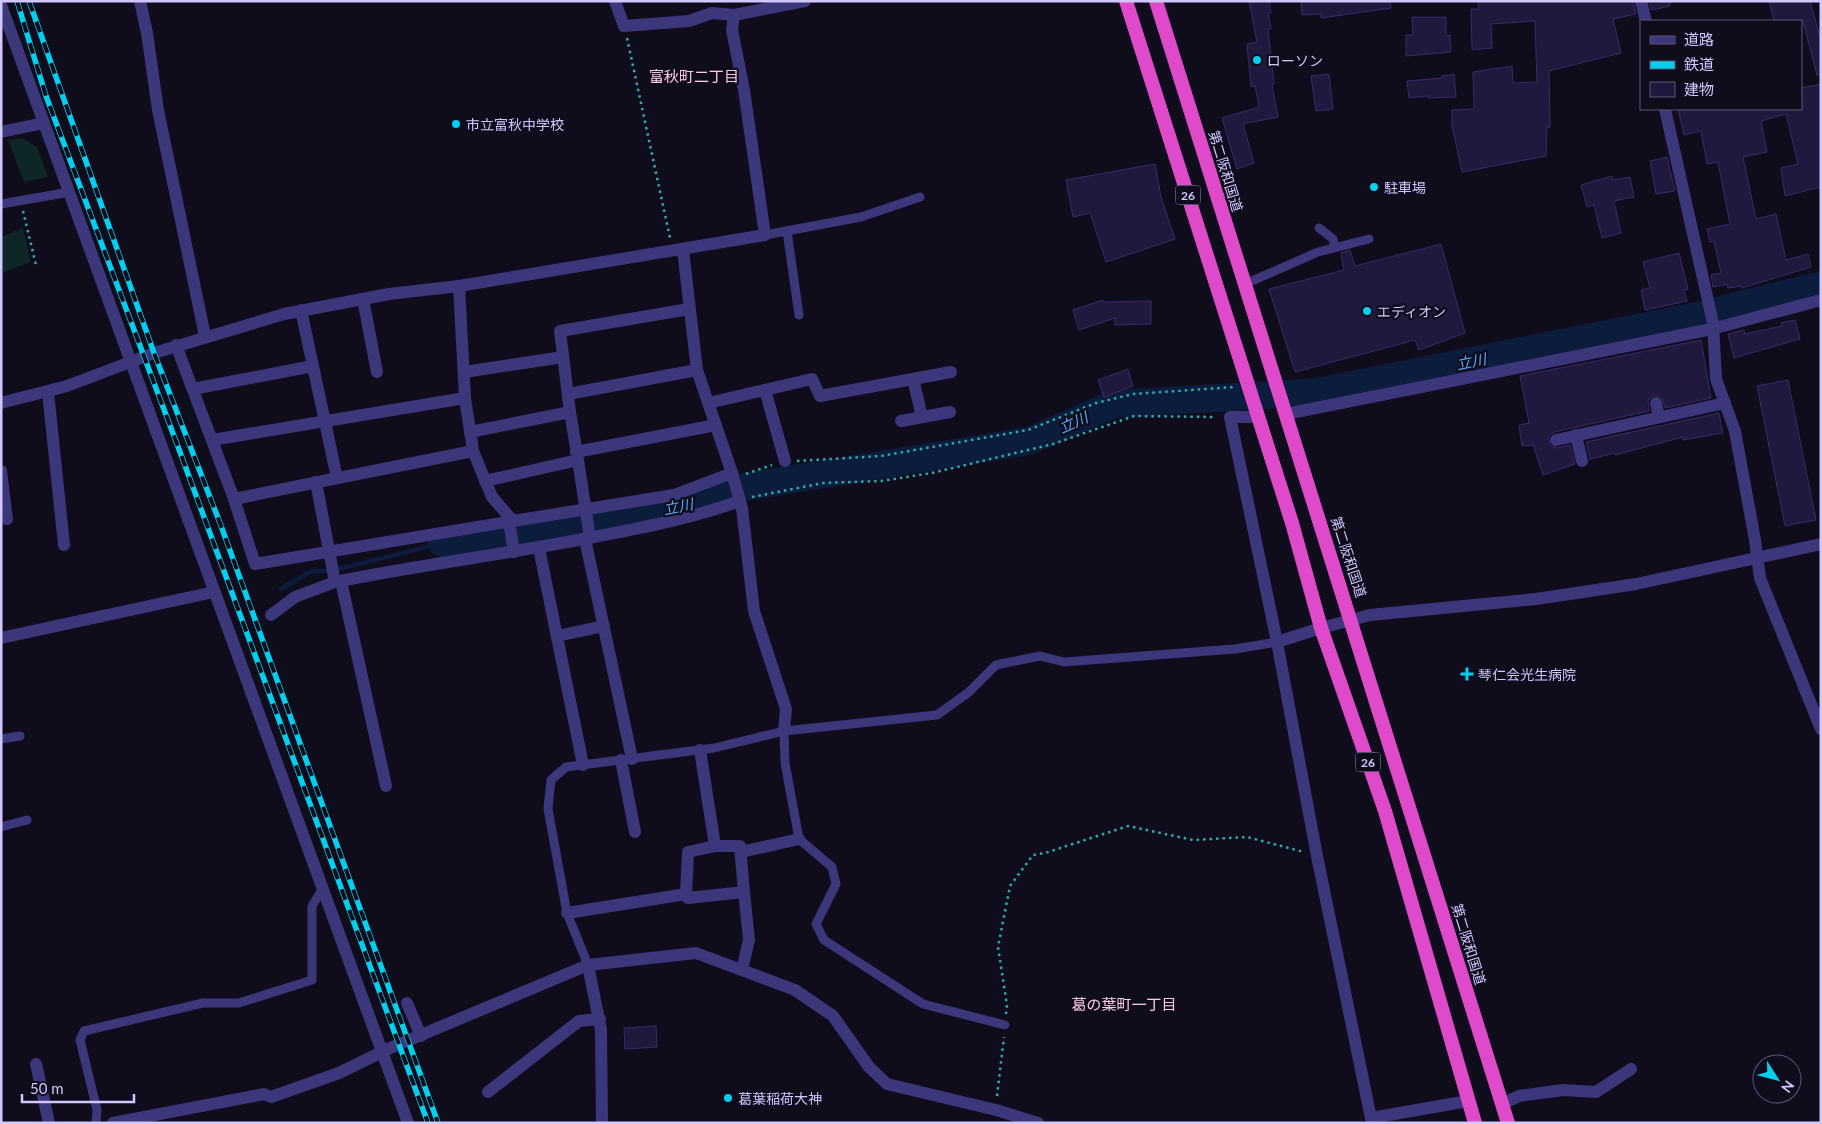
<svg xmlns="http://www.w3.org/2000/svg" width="1822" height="1124" viewBox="0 0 1822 1124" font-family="Lato,'Noto Sans JP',sans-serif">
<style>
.green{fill:#0f2626}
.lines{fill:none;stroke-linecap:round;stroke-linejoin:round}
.stream{stroke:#0b1c3c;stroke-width:4.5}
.river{stroke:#0b1c3c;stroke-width:28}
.building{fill:#21183d;stroke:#392a69}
.path{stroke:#2eaca8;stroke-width:2.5;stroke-dasharray:2.5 4;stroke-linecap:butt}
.service{stroke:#3c377b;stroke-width:9}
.minor{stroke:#3c377b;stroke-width:12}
.tertiary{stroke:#3c377b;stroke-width:12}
.trunk{stroke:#df4aca;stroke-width:14}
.rail-casing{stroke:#03d0ef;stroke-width:5.5}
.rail{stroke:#0f0c1c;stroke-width:4;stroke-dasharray:11;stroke-linecap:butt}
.poi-dot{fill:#03d0ef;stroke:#0f0c1c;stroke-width:2}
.labels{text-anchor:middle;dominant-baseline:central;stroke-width:4.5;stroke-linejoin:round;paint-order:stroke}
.shield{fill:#0f0c1c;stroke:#9690ba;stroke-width:1}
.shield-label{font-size:12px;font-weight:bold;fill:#d0c8fe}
.poi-label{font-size:14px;fill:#d0c8fe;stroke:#0f0c1c;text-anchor:start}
.street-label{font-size:14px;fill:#d0c8fe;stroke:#0f0c1c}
.neighbourhood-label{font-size:15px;fill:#fecae9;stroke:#0f0c1c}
.water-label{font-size:15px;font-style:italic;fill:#57abfd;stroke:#0f0c1c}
</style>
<rect width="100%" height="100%" fill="#0f0c1c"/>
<g class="green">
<polygon points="22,138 37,147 48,177 24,182 8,140"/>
<polygon points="23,228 31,262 2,273 1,237"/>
</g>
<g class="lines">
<polyline class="stream" points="281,589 310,572 335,570 442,543"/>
<g class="river">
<polyline points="1716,311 1821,285"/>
<polyline points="442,543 534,532 698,502 738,488 1029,441 1114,404 1317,392 1706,314"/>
</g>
</g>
<g class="building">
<polygon points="1249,1 1269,1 1271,13 1268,13 1271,29 1268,29 1274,84 1272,85 1278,117 1243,124 1254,163 1237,169 1222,118 1259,107 1255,86 1251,87 1247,44 1257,42"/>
<polygon points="1301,1 1390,1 1391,8 1321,18 1321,14 1302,15"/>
<polygon points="1478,1 1633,1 1636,14 1613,19 1621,53 1549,71 1550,127 1547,127 1546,156 1462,172 1452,126 1452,110 1474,109 1473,72 1512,66 1513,83 1537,82 1535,21 1491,24 1492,48 1472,50 1471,9 1479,9"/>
<polygon points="1649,1 1670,1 1670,6 1652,10"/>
<polygon points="1769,1 1810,1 1821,41 1821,75 1817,75 1803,21 1774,21"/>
<polygon points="1412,17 1446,17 1446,36 1450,35 1451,52 1406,56 1406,35 1413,35"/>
<polygon points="1329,74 1333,109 1316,111 1311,76"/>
<polygon points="1454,74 1456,97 1428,98 1428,96 1409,98 1407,81 1442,78 1442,76"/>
<polygon points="1821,84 1821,187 1785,196 1781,168 1798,164 1786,114 1761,121 1767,152 1743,157 1756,219 1776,214 1786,260 1808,254 1811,267 1742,288 1741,286 1728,288 1727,284 1713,287 1711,275 1721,273 1714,241 1710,242 1707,229 1730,224 1718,162 1707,164 1701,131 1684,135 1678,109 1801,109 1801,88"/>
<polygon points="1667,157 1675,191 1656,194 1650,161"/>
<polygon points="1155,164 1161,197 1175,239 1106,262 1090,213 1073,217 1066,180"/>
<polygon points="1612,176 1613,180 1630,177 1634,197 1614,201 1621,233 1602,238 1594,205 1587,207 1581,185"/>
<polygon points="1441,244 1465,333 1419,350 1415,340 1295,372 1269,289 1344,270 1341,253 1350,250 1355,266"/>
<polygon points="1679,253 1688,289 1684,290 1687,301 1645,310 1641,290 1650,288 1643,262"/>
<polygon points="1103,300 1104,302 1151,301 1151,324 1115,325 1115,318 1079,330 1073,310"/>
<polygon points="1795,320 1800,339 1734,358 1728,334 1744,330 1745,334 1782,326 1781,323"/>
<polygon points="1701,340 1711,398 1665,408 1662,398 1655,395 1648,400 1649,411 1554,432 1548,437 1550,445 1557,448 1570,445 1575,464 1543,475 1533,445 1522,446 1519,425 1529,423 1520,376"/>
<polygon points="1128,369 1133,386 1104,397 1098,380"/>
<polygon points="1788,380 1816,520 1785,526 1757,386"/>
<polygon points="1719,413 1723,433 1683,440 1683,437 1615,455 1615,453 1590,459 1586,442"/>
<polygon points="656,1026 657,1047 625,1049 624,1028"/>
</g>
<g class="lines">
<g class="path">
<polyline points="627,38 670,238"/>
<polyline points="23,211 36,265"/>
<polyline points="797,461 881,456 1028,430 1096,403 1133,394 1235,387"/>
<polyline points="746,474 772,465"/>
<polyline points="752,497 823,483 881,481 932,473 1053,444 1134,416 1216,417"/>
<polyline points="1006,1014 1007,1005 998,947 1010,886 1033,855 1045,853 1128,826 1193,840 1247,837 1304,852"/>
<polyline points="997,1096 1004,1037"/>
</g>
<g class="service">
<polyline points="1,204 70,192"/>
<polyline points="1319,228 1333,239 1335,247"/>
<polyline points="787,231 799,315"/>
<polyline points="765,235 861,217 920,197"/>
<polyline points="1245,284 1318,252 1369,239"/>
<polyline points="784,731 785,763 799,839 832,867 836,884 816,924 824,940 923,1004 1005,1025"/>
<polyline points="1,739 20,736"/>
<polyline points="1,827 27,820"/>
<polyline points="588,965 567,913 548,809 551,780 566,767 714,748 784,731 937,715 969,692 996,665 1040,656 1064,662 1235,649 1277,642"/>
<polyline points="96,1123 97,1110 80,1040 84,1031 203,1003 239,1003 312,980 312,906 323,888"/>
</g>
<g class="minor">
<polyline points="140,1 147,33 158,110 205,336"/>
<polyline points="615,1 624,26 689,21 712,13 734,15"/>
<polyline points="1641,1 1646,21"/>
<polyline points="1665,109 1713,323 1716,379 1735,431 1755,540 1760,578 1821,729"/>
<polyline points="1,132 44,123"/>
<polyline points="683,250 697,370 732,473 742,508 754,611 786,709 784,731"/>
<polyline points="459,286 465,398 473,451 492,497 513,521 674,495 732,473"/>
<polyline points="363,299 377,372"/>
<polyline points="301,310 337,478"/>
<polyline points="176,345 234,499 255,564 513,521"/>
<polyline points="464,372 563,357"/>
<polyline points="913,379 922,417"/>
<polyline points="193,389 313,366"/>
<polyline points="765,390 785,461"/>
<polyline points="48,392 64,545"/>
<polyline points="568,394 697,370"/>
<polyline points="1,403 67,386 154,353 284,314 389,294 459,286 765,235 744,90 732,30 734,15 805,1"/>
<polyline points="708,403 812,379 820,396 951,372"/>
<polyline points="1656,403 1659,417"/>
<polyline points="570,412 560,331 689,309"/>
<polyline points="1286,414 1712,329 1821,300"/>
<polyline points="1259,417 1230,417 1277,642"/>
<polyline points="901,421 950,412"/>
<polyline points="470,432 570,412 578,460"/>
<polyline points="1576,435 1582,461"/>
<polyline points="212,440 465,398"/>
<polyline points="1556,440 1725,403"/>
<polyline points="576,452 716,425"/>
<polyline points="1,471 7,519"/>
<polyline points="485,481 578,460 590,538"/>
<path d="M316,482L335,582C424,564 515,553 604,535C651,526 695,517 740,501"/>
<polyline points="234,499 473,451"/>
<polyline points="509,522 514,552"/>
<polyline points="585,539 632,759"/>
<polyline points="539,548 583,765"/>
<polyline points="341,581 386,786"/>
<polyline points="271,615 295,597 335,582"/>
<polyline points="1321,628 1277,642 1317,856 1372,1123"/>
<polyline points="557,636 604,626"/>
<polyline points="621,760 635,832"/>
<polyline points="741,852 799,839"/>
<polyline points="686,894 688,898 744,892 740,846 715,846"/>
<polyline points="567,913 686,894 688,852 715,846 700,750"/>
<polyline points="588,965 601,1030 602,1123"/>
<polyline points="742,970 749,940 744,892"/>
<polyline points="407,1003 421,1036"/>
<polyline points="36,1064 49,1123"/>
<polyline points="488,1092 579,1021 600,1019"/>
<polyline points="1502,1104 1519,1096 1563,1090 1596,1092 1631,1069"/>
<polyline points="1371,1118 1468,1101"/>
<polyline points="113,1123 264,1094 271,1097 339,1073 390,1048 588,965 696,953 795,990 833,1016 869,1067 887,1084 996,1110 1038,1123"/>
</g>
<g class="tertiary">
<polyline points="1,5 408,1123"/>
<polyline points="1321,628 1370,615 1536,599 1636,584 1821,544"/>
<polyline points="1,638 214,592"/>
</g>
<g class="trunk">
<polyline points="1126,1 1292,523 1321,628 1385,811 1475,1123"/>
<polyline points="1156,1 1508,1123"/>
</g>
<defs>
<g id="rail">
<polyline points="17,1 46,96 177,444 428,1123"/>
<polyline points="29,1 154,353 220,523 438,1123"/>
</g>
</defs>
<use href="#rail" class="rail-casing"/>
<use href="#rail" class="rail"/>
</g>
<g class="poi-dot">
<circle cx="1257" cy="60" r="5"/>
<circle cx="456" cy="124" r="5"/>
<circle cx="1374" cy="187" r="5"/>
<circle cx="1367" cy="311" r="5"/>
<path d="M1464.5 666.5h5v5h5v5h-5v5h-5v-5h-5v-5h5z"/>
<circle cx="728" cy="1098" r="5"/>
</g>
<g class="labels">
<g class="shield">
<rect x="1175.5" y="185.5" width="25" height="19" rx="4"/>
<rect x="1355.5" y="752.5" width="25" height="19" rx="4"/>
</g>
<g class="shield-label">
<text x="1188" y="195">26</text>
<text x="1368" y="762">26</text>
</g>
<g class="poi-label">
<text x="1267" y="60">ローソン</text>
<text x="466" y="124">市立富秋中学校</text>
<text x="1384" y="187">駐車場</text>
<text x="1377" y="311">エディオン</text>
<text x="1478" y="674">琴仁会光生病院</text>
<text x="738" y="1098">葛葉稲荷大神</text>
</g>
<g class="street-label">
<text transform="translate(1226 171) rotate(73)">第二阪和国道</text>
<text transform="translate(1349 557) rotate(72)">第二阪和国道</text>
<text transform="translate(1469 944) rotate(73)">第二阪和国道</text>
</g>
<g class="neighbourhood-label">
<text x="694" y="76">富秋町二丁目</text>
<text x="1124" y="1004">葛の葉町一丁目</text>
</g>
<g class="water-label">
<text transform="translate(1471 361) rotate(-11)">立川</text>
<text transform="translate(1073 422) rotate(-24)">立川</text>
<text transform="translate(678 506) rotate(-11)">立川</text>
</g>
</g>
<rect width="1822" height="1124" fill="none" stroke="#d0c8fe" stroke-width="5"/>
<rect x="1640" y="20" width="162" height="90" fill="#0f0c1c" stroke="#5c5776"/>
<rect x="1650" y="36" width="25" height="8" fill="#3c377b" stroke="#5c5776"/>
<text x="1684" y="45" font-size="15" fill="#d0c8fe">道路</text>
<rect x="1650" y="61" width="25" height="8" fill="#03d0ef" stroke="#5c5776"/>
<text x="1684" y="70" font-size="15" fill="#d0c8fe">鉄道</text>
<rect x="1650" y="82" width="25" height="15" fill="#21183d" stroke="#5c5776"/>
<text x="1684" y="95" font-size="15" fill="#d0c8fe">建物</text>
<g transform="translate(1777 1079) rotate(126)"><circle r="24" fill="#0f0c1c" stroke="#5c5776"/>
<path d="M0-4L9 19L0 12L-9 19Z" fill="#03d0ef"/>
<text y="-8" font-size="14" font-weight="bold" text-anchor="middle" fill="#d0c8fe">N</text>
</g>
<path d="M22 1094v8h112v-8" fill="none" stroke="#d0c8fe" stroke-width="2.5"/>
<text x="30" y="1094" font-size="15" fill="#d0c8fe" stroke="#0f0c1c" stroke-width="4" paint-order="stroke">50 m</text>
</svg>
